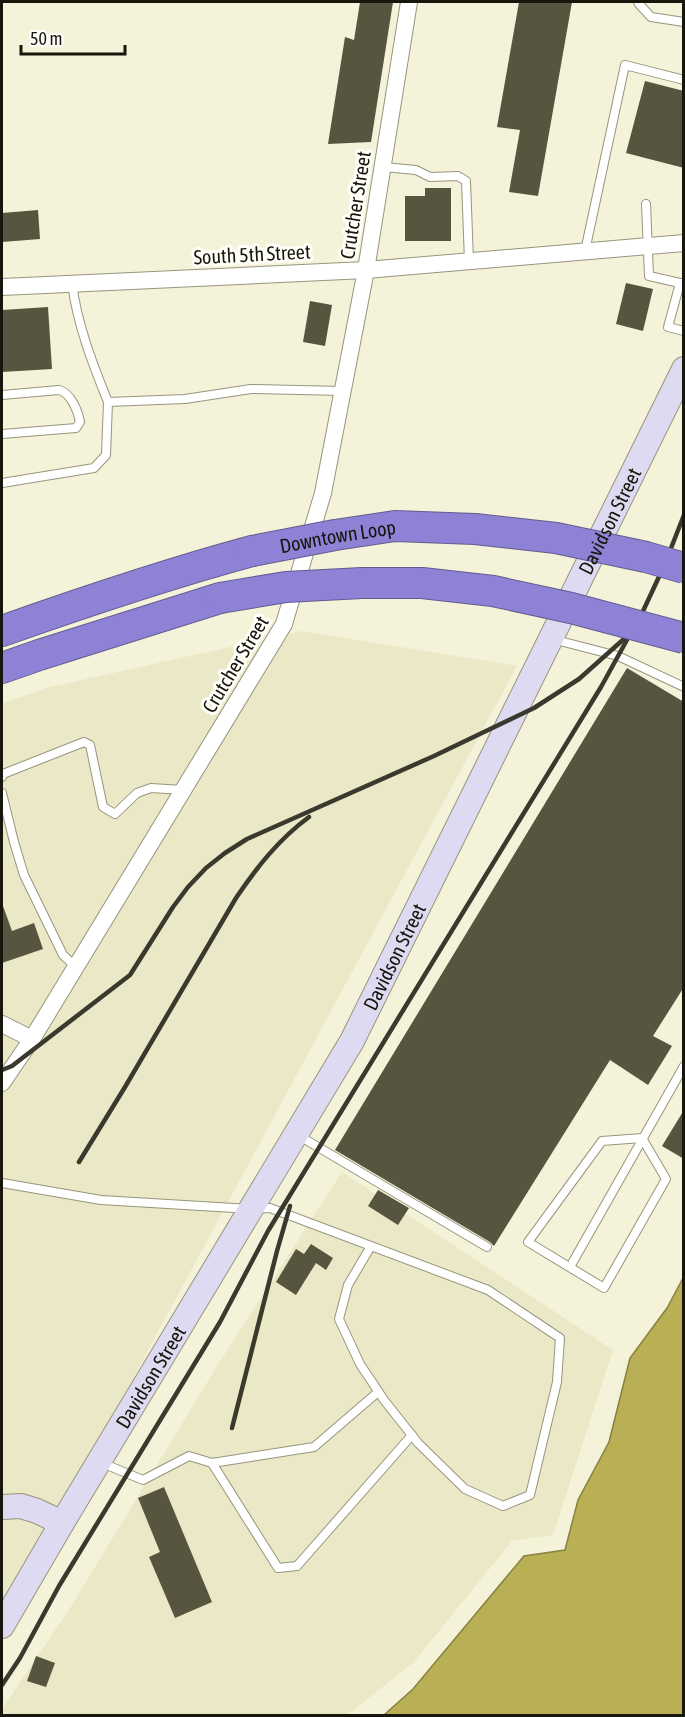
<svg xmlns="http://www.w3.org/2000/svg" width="685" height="1717" viewBox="0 0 685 1717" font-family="'Asap Condensed',sans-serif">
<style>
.built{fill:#eae8c6}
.water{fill:#b9b055;stroke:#88823f;stroke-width:1.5}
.building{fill:#57553f}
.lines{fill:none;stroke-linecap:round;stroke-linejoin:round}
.lane-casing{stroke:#97957d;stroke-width:10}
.street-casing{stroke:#97957d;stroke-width:18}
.secondary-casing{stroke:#97957d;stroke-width:26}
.highway-casing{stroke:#645c8f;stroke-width:32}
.lane{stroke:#fff;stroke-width:8}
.street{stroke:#fff;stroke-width:16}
.secondary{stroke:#dddaf2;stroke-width:24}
.highway{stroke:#8d82d5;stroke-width:30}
.rail{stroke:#3a392d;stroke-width:4.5}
.highway-bridge-casing{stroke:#645c8f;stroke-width:32;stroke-linecap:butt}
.highway-bridge{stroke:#8d82d5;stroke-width:30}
.labels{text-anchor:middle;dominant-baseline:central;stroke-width:6;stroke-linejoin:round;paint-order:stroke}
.street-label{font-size:20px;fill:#17160d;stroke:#fffef9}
</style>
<rect width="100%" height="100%" fill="#f4f2d8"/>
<g class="built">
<polygon points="302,631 517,666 49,1534 2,1610 2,704 46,688"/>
<polygon points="342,1172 613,1350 553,1535 512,1541 413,1663 347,1715 2,1716 2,1709 72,1605 219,1363"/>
</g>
<polygon class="water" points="683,1278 683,1715 384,1715 413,1689 524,1556 565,1550 578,1500 609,1442 630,1358 667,1308"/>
<g class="building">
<polygon points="360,2 393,2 371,142 328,144 345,37 354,40"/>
<polygon points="519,2 572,2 538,196 509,192 520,130 497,127"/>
<polygon points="645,81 684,91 684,168 626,153"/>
<polygon points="425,188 451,188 451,241 405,241 405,196 425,196"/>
<polygon points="38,210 40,239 2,242 2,213"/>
<polygon points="626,283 653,289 643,331 616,324"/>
<polygon points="310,301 332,305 325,346 303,342"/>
<polygon points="48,307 52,369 2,372 2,310"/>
<polygon points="627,668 684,702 684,987 653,1036 672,1046 648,1085 610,1060 494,1246 490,1242 335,1150"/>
<polygon points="2,906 3,906 12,931 34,923 43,949 2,963"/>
<polygon points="684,1110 684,1159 662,1146"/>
<polygon points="378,1190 409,1208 398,1225 368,1206"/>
<polygon points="311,1244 333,1258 326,1270 316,1263 296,1295 276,1282 296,1249 304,1254"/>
<polygon points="164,1487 212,1602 175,1618 149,1557 160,1552 138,1498"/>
<polygon points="36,1656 55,1663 46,1687 27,1681"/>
</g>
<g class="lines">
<defs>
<g id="lane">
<polyline points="638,2 639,4 651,17 684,22"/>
<polyline points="383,167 416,170 430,177 458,176 466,181 469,261"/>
<polyline points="646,204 649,276 680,283"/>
<polyline points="585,251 625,65 684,80"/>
<path d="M72,283C77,324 93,365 108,402L185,399L251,389L343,391"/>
<polyline points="684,283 680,283 668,327 684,331"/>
<path d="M2,395L59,390C71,393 78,411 80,422L76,428L2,434"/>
<polyline points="2,483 94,468 106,455 108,402"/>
<polyline points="552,639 618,656 684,687"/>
<polyline points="2,777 3,774 84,742 90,745 103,807 115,814 137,793 151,788 183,790"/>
<polyline points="2,793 14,842 24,875 63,955 76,967"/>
<polyline points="296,1134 487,1247"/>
<polygon points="642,1138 666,1179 604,1288 528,1242 602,1141"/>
<polyline points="2,1183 101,1200 251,1209 270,1208 488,1290 560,1338 557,1382 530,1495 503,1506 465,1489 418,1443 384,1400 360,1364 339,1319 348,1285 371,1246"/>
<polyline points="570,1267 684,1066"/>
<polyline points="102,1463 143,1480 189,1456 212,1463 314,1447 378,1392"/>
<polyline points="212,1463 278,1568 297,1566 412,1435"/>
</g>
<g id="street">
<polyline points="2,287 366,270 684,243"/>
<polyline points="2,1024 32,1039"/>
<polyline points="2,1083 32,1039 284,624 323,493 366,270 409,2"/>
</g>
<g id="secondary">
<polyline points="2,1507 21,1506 37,1511 62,1523"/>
<path id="s1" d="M2,1626L62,1523L352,1041L684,369"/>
</g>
<g id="highway">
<path d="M2,631C84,602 167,574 252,551"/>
<polyline points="2,668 39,655 220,598"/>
</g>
</defs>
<use href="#lane" class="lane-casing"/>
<use href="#street" class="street-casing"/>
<use href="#secondary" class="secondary-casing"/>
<use href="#highway" class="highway-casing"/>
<use href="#lane" class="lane"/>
<use href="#street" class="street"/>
<use href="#secondary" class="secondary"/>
<use href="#highway" class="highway"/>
<g class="rail">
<polyline points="2,1070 12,1066 130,975 173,907 188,887 206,868 225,853 247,839 434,756 534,708 579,679 625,638"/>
<path d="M79,1162L125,1087L236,898C257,867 279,839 309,817"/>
<polyline points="232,1428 277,1251 290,1206"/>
<polyline points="2,1685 20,1658 59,1586 220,1322 268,1231 601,687 644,609 664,566 684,515"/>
</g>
<defs>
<g id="highway-bridge">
<path id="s2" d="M252,551L335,535L395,526L475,529L556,538L646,557L684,568"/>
<polyline points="220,598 286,587 362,583 422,583 493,591 571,608 684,638"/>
</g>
</defs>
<use href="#highway-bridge" class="highway-bridge-casing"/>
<use href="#highway-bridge" class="highway-bridge"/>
</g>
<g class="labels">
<g class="street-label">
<text transform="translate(355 205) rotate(-81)">Crutcher Street</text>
<text transform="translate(252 254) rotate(-3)">South 5th Street</text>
<text stroke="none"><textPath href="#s1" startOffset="1262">Davidson Street</textPath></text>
<text stroke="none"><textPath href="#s2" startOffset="87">Downtown Loop</textPath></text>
<text transform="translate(235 664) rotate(-59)">Crutcher Street</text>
<text stroke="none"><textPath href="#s1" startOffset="776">Davidson Street</textPath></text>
<text stroke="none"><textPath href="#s1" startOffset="290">Davidson Street</textPath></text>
</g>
</g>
<rect width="685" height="1717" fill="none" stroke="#17160d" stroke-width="6"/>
<path d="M21 45v9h104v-9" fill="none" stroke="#17160d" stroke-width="3"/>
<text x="30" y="45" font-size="18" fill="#17160d" stroke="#fffef9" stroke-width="4.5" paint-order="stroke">50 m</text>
</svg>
